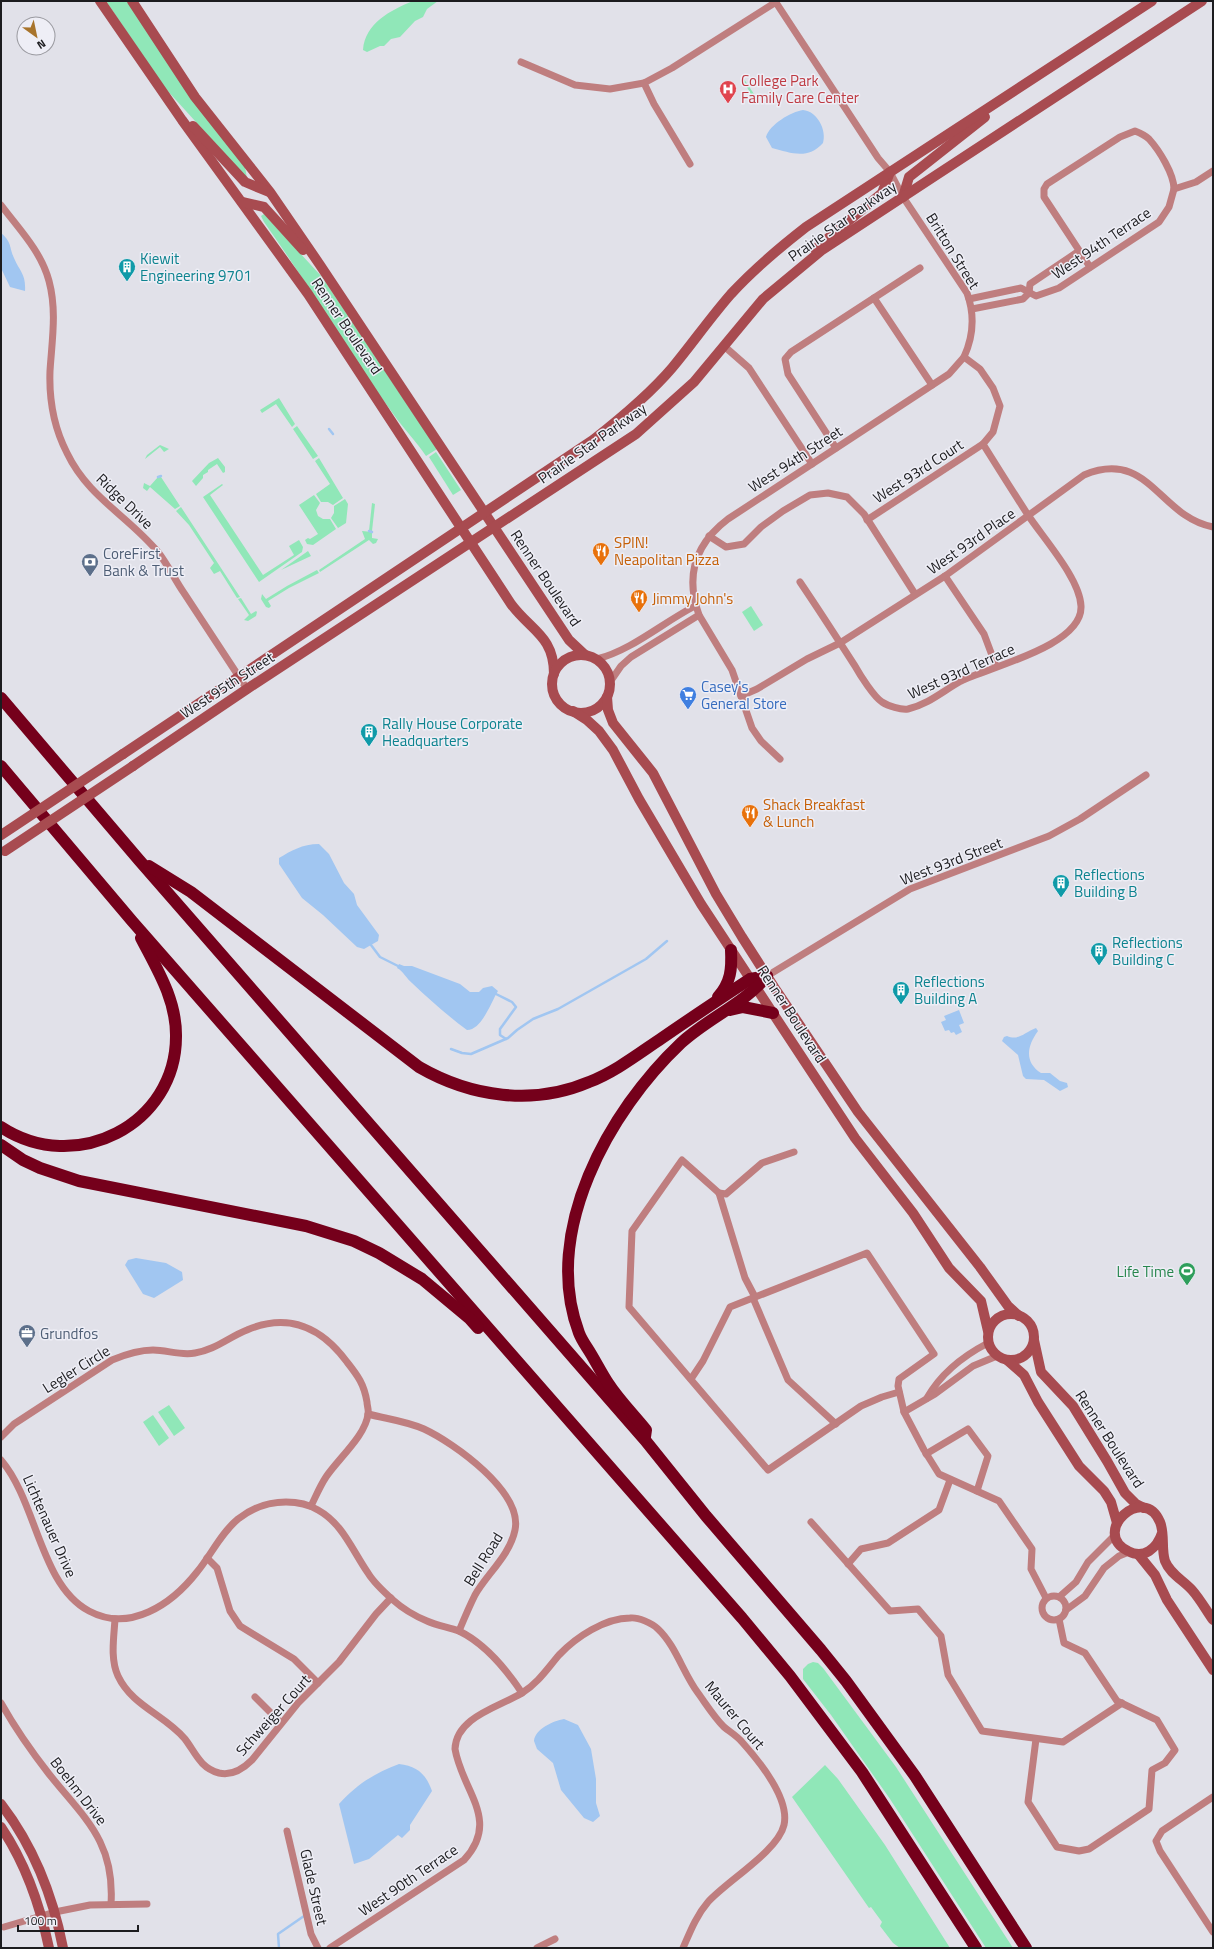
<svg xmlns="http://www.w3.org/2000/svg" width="1214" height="1949" viewBox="0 0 1214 1949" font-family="'Titillium Web',sans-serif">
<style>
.green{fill:#90e7b8}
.water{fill:#a1c6f1}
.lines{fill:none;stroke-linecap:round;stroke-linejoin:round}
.stream{stroke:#a1c6f1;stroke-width:2.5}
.street{stroke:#bf7e7f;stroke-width:7}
.secondary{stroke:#a84b50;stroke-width:10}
.highway{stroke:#75001b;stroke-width:12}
.secondary-bridge{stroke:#a84b50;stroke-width:10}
.labels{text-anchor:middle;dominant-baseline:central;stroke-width:3;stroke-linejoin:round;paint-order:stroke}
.health-label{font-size:15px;fill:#be3a42;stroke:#eeeef6;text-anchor:start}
.street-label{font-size:15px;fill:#1c1c1f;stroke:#eeeef6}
.culture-label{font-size:15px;fill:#0d838f;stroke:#eeeef6;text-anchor:start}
.food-label{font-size:15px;fill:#c56008;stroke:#eeeef6;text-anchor:start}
.service-label{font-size:15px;fill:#4e5e75;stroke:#eeeef6;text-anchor:start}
.shop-label{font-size:15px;fill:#366cbe;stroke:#eeeef6;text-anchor:start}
.leisure-label{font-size:15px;fill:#27864d;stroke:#eeeef6;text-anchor:end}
</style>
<rect width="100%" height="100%" fill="#e1e1e9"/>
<g class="green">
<polygon points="106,1 127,1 245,167 247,178 165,88"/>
<path d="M413,1H438L427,9L423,17L415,21L400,37L391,39L384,46H380L367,52L363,50C365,23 391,10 413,1Z"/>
<polygon points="744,79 760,103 757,104 745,84 744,85 742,82"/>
<path d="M264,214L322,277L437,449L426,456C416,441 404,429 394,415C348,352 309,285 264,222L261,216Z"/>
<polygon points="279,398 295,424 292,427 276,404 262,413 260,410"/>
<polygon points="297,426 318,456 313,459 293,429"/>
<polygon points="160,445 169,449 164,452 160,447 145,459 147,455"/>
<polygon points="436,452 461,490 453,495 429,457"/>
<polygon points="218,458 225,467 225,472 223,473 217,464 208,470 208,472 203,475 203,478 196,486 192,481 209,463"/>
<polygon points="319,458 343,498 333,505 328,502 321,502 316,494 330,484 315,461"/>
<polygon points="158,477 161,477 180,506 175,509 150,487 147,491 143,488 144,483 150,486"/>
<polygon points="222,484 223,485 210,495 263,575 294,555 289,546 299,540 303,547 302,552 259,582 203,497"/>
<polygon points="314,495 320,503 316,510 318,516 323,519 330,519 336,529 313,545 307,544 305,540 308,538 310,539 318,534 299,505"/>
<polygon points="345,499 348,504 346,523 338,528 331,518 334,513 334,506"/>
<polygon points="372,503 375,504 372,531 369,531"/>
<polygon points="181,507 240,597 237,598 220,571 214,574 210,568 214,563 189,525 176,511"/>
<polygon points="362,531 372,532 372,538 378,539 376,543 373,544 369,540 320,572 319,570 365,539"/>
<polygon points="308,551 311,556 281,570"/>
<polygon points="317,570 319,573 289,588 268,601 271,606 269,608 266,607 261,599 262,594 266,599 287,586"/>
<polygon points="241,598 251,614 256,611 257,612 256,616 248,621 244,620 249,615 238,599"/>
<polygon points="751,606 763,625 754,631 742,612"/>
<polygon points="169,1405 185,1428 174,1436 158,1412"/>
<polygon points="153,1415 169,1438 159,1446 143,1422"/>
<polygon points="813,1662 818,1663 823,1668 896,1767 1013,1948 986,1948 890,1799 831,1715 803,1679 803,1669 808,1664"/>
<polygon points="825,1765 838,1779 885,1845 950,1948 900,1948 893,1943 880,1926 882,1922 871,1907 869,1908 792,1797"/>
</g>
<g class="water">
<path d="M803,110C817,111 827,130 823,143C808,160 791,153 772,148L766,137C770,124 791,112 803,110Z"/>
<path d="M1,233C12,242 9,247 14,258C20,272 26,274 25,291L10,287L1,268Z"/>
<path d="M319,844L329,854L344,883L354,894L357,905L379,935L378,941L364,949L357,947L323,915L302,898L279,864V858C291,851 302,844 319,844Z"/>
<path d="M399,964L404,966H412L460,984L470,992H479L483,988L492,986L498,991C491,1002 482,1030 467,1030C448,1016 430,1000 412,983C407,979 403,971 397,968Z"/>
<polygon points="959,1010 964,1023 959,1025 962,1032 956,1035 954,1032 951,1033 949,1030 945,1031 941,1022 946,1020 944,1016"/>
<path d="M1036,1028L1038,1031C1027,1046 1024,1062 1041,1073H1050L1060,1081L1067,1083L1068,1087L1060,1091L1044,1080L1026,1079L1023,1076L1018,1055L1002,1041L1004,1037L1007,1036C1019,1041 1025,1032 1036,1028Z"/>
<polygon points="136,1258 166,1263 182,1272 183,1280 154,1298 143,1294 125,1265 128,1260"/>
<path d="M564,1719L578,1725L591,1749L596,1779V1803L600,1816L593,1822L584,1818L561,1790L553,1763L537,1749L534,1741C535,1729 553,1721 564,1719Z"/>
<path d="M399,1764C417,1766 426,1774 432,1791L410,1825V1830L402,1838L398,1835L369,1859L354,1864L339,1804C357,1784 375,1773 399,1764Z"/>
</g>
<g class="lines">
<g class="stream">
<polyline points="329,429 333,434"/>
<polyline points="158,477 161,476"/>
<polyline points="369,531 372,532"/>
<polyline points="371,945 380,957 398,966"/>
<polyline points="496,994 512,1002 516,1007 500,1029 500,1035 506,1039"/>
<polyline points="451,1049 462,1053 471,1054 508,1038 517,1030 533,1019 558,1009 646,959 667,941"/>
<polyline points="279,1948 278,1934 304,1916"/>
</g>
<g class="street">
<path d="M775,1L878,158L890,172L903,197L967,293C975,315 974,335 964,357L980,369L993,388L1000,406L993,432L983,444C998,468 1013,492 1028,515C1044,539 1080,579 1081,606C1083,646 989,667 961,681C943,691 929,704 908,709C901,710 888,706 882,702C874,697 860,675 855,666C837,638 819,610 800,582"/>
<polyline points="521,62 575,85 610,89 644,83 672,68 776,2"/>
<polyline points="644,83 654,104 690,164"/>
<path d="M1,205C19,229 41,251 49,281C57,311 52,340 50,371C49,398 54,428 67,453C88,497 128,516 158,552C168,565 175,580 184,593C205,625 226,657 247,689"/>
<path d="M1090,267L1044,197V189L1047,184L1120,137L1135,131C1140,133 1145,135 1149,139C1159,150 1174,174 1174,189"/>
<polyline points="874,298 932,385"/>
<polyline points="969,299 1021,288 1036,296 1059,288 1159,222 1169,207 1174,189 1196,182 1213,171"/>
<polyline points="972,309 1023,299 1029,293 1030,284 1079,251"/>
<polyline points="724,346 749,368 812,464"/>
<polyline points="836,448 788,374 785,359 791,352 920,268"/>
<polyline points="867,520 983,444"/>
<polyline points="709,536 726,547 744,544 761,527 783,511 810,495 828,493 847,497 864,514 915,594"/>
<polyline points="945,576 984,634 996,666"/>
<path d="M597,659C632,650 662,623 695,606"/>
<polyline points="610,682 621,666 631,657 699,615"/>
<path d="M741,696L757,689L807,659L840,643L945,576L1084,475C1149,448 1159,517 1213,527"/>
<path d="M780,759L761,741L752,728L732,670L699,615C685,576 695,544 728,519L949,374L964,357"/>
<polyline points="767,976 910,889 1049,836 1080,819 1146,775"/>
<polyline points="719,1193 726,1194 762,1163 794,1152"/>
<polyline points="755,1297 745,1278 719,1193 682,1160 632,1231 629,1307 768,1470 861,1406 882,1397 899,1392"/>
<polyline points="753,1298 788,1380 836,1424"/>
<polyline points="691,1379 703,1361 730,1307 867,1253 934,1354 899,1379 898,1386 904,1412 924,1450 939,1474 999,1501 1032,1549 1031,1569 1046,1598"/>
<path d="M927,1398C941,1373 963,1356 988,1343"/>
<polyline points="904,1412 935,1394 973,1366 997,1356"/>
<path d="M368,1414C387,1419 406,1421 424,1429C454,1443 523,1492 515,1530C510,1555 487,1574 475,1595C469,1607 464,1619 459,1631"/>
<path d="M1,1437L14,1424L112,1360C124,1355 139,1350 153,1350C167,1350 181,1356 195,1353C215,1350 229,1337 247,1330C289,1312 322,1328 347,1362C358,1376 364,1384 367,1402C367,1406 369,1410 368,1414C366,1435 338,1459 326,1477C320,1486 316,1496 311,1506"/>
<polyline points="926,1454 968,1429 988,1456 977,1491"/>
<path d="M1,1460C37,1502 40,1585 89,1611C130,1633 172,1604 197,1572C211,1555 221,1533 238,1519C252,1508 269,1502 286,1502C297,1502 308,1504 318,1510C343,1524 352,1550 368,1573C374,1583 384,1592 393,1600C403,1609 415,1616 427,1621C438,1626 449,1627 459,1631C486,1644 506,1669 522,1693"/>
<polyline points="811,1522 890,1611 918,1609 941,1636 948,1675 982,1731 1063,1742 1122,1703"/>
<polyline points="207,1558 217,1568 230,1611 240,1626 294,1659 318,1683"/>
<polyline points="848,1564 861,1549 888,1543 939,1510 950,1480"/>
<circle cx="1054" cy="1608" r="12"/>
<polyline points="1059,1597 1076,1582 1088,1562 1116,1534"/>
<polyline points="1066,1610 1085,1596 1104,1568 1119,1556 1129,1552"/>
<path d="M115,1619C114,1637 110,1659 118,1676C132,1706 165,1715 185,1739C195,1752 200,1768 219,1773C232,1776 243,1769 252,1760L298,1703L339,1662L376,1614L391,1598"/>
<polyline points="255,1697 281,1723"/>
<path d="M1,1703C15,1728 31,1751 49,1774C84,1818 115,1841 111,1904"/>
<polyline points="1036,1739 1028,1802 1057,1847 1079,1851 1089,1849 1149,1809 1152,1770 1165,1763 1175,1750 1157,1720 1117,1701 1085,1653 1064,1643 1059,1619"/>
<polyline points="1213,1797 1162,1831 1156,1841 1160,1851 1213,1932"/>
<polyline points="287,1831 311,1934 318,1948"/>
<polyline points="4,1927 55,1912 90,1905 147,1904"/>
<path d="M330,1948L464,1860C501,1820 462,1791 455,1749C456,1717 499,1707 522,1693C538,1683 547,1669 559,1655C576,1637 605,1618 630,1618C638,1617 652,1623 658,1629C676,1646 683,1673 698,1693C706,1704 714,1717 724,1727C730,1732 737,1736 742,1742C759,1761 790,1798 784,1825C778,1851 727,1881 708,1902C696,1916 690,1932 683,1948"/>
<polyline points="537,1948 555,1939"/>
</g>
<g class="secondary">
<path d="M100,1L182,120L308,294L511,604C531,631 554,636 554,674"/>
<polyline points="132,1 195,97 270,192 320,265 569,640 585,655"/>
<polyline points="193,126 245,182 269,192"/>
<polyline points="903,197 909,177 985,117"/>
<polyline points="242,202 264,207 303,250"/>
<polyline points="815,249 882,193 890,172"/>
<circle cx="581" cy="684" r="29"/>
<polyline points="607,697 608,710 613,723 653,773 716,894 742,937 774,987 858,1112 980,1267 1008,1306 1019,1316"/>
<polyline points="573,711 587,720 599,731 613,750 639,799 701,904 855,1138 913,1213 949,1268 981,1301 988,1331"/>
<path d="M123,754L593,440C621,418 649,395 672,368C692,344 710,318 731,294C754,269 779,248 806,227L1152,1"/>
<polyline points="133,766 247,689 636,434 694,382 763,299 822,250 1202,1"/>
<circle cx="1011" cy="1337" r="23"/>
<polyline points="1034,1340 1041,1372 1073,1406 1107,1461 1125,1493 1136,1504 1144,1508"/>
<polyline points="1007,1360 1024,1375 1038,1402 1079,1466 1104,1491 1111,1502 1117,1523"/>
<path d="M1162,1533C1157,1548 1144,1560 1128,1551C1090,1532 1144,1483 1160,1522C1165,1534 1161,1549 1165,1561C1170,1574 1183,1580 1192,1590C1200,1599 1206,1610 1213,1620"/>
<polyline points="1138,1554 1155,1575 1167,1600 1213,1670"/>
<path d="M1,1804C34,1847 53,1896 63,1948"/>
<path d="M1,1827C26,1864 40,1905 49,1948"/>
</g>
<g class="highway">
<polyline points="1,698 139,860 645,1440 706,1516 821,1650 846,1681 915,1776 1026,1948"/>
<polyline points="1,766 132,921 742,1618 790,1676 862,1772 976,1948"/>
<path d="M149,866L191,892L419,1067C471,1097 533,1106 589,1082C615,1072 638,1054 662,1038C691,1018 721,998 750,979L767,976"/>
<path d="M718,997C731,982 732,969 731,950"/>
<polyline points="730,1010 743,1007 773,1013"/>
<path d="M1,1127C75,1176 177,1125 176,1035C176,999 157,969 141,938"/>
<polyline points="1,1145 23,1160 40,1168 79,1181 306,1226 354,1241 379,1253 422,1279 470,1319 478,1328"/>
<path d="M645,1437L646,1430C634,1415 619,1400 608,1383C602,1374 597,1364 591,1354C587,1347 582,1341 579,1333C541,1232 609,1111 681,1043C708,1018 744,1004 767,976"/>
</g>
<g class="secondary-bridge">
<polyline points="1,835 123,754"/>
<polyline points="5,851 133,766"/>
</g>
</g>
<defs>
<symbol id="hospital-pin" viewBox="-11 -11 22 30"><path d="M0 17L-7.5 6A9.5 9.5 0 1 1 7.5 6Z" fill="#e0444e" stroke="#eeeef6"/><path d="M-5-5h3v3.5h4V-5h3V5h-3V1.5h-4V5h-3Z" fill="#fff"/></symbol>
<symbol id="building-pin" viewBox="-11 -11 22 30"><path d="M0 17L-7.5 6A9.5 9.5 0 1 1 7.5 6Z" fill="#0f9aa8" stroke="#eeeef6"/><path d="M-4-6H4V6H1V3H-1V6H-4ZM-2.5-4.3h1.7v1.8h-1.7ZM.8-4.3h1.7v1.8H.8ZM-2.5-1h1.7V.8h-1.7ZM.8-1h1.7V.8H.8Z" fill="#fff"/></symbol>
<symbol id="restaurant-pin" viewBox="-11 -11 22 30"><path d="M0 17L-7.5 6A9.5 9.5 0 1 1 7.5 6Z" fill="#e8710a" stroke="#eeeef6"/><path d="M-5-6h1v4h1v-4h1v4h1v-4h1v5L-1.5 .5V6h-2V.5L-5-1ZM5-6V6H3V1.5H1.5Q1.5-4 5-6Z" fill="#fff"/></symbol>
<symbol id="bank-pin" viewBox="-11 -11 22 30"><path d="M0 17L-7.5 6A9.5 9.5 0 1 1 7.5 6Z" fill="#5c6f8a" stroke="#eeeef6"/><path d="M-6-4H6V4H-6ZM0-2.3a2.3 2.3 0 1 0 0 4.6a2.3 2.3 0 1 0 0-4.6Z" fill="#fff"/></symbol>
<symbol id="supermarket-pin" viewBox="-11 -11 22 30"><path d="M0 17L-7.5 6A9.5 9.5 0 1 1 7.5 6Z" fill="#3f7fe0" stroke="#eeeef6"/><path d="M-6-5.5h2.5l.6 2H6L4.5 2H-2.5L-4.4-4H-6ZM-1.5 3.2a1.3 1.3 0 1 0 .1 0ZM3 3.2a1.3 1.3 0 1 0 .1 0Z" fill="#fff"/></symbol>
<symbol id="stadium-pin" viewBox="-11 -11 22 30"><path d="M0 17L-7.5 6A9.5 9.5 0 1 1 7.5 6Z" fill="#2e9e5b" stroke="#eeeef6"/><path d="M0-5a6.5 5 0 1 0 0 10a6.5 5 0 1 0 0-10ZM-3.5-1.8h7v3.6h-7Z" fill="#fff"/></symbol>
<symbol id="office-pin" viewBox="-11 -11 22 30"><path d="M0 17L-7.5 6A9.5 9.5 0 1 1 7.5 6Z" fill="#5c6f8a" stroke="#eeeef6"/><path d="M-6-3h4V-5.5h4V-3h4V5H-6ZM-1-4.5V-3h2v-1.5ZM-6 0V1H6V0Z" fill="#fff"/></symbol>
</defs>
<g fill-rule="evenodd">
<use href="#hospital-pin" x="718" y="79" width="20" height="27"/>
<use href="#building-pin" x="117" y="257" width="20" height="27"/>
<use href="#restaurant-pin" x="591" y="541" width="20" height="27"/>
<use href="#bank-pin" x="80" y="552" width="20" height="27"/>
<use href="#restaurant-pin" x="629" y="588" width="20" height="27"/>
<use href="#supermarket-pin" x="678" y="685" width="20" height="27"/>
<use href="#building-pin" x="359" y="722" width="20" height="27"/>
<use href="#restaurant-pin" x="740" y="803" width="20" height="27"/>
<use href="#building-pin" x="1051" y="873" width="20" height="27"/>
<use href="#building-pin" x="1089" y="941" width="20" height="27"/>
<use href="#building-pin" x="891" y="980" width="20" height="27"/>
<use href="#stadium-pin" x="1177" y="1261" width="20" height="27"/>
<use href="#office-pin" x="17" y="1323" width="20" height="27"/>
</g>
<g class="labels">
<g class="health-label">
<text x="741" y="80">College Park<tspan x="741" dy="17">Family Care Center</tspan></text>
</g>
<g class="street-label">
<text transform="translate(842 221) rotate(-35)">Prairie Star Parkway</text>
<text transform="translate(1101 243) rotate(-34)">West 94th Terrace</text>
<text transform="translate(953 251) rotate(58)">Britton Street</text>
<text transform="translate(347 326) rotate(56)">Renner Boulevard</text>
<text transform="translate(592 443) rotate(-35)">Prairie Star Parkway</text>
<text transform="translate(795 459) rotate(-33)">West 94th Street</text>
<text transform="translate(918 471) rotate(-33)">West 93rd Court</text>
<text transform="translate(125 501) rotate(44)">Ridge Drive</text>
<text transform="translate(971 541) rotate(-35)">West 93rd Place</text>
<text transform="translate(546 578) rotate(56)">Renner Boulevard</text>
<text transform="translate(961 671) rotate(-24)">West 93rd Terrace</text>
<text transform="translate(227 685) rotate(-33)">West 95th Street</text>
<text transform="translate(951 861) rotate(-21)">West 93rd Street</text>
<text transform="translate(792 1014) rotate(57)">Renner Boulevard</text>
<text transform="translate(76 1369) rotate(-32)">Legler Circle</text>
<text transform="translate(1110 1439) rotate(57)">Renner Boulevard</text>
<text transform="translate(50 1526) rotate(66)">Lichtenauer Drive</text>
<text transform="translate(483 1559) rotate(-58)">Bell Road</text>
<text transform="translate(273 1715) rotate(-48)">Schweiger Court</text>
<text transform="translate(735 1715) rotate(50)">Maurer Court</text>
<text transform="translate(79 1791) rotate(52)">Boehm Drive</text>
<text transform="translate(408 1880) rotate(-34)">West 90th Terrace</text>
<text transform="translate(314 1887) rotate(77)">Glade Street</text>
</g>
<g class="culture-label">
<text x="140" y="258">Kiewit<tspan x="140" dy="17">Engineering 9701</tspan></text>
<text x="382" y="723">Rally House Corporate<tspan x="382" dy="17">Headquarters</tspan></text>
<text x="1074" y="874">Reflections<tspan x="1074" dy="17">Building B</tspan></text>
<text x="1112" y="942">Reflections<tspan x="1112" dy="17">Building C</tspan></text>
<text x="914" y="981">Reflections<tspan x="914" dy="17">Building A</tspan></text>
</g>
<g class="food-label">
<text x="614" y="542">SPIN!<tspan x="614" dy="17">Neapolitan Pizza</tspan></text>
<text x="652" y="598">Jimmy John's</text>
<text x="763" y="804">Shack Breakfast<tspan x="763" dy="17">&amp; Lunch</tspan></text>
</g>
<g class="service-label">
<text x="103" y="553">CoreFirst<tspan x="103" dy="17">Bank &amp; Trust</tspan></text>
<text x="40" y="1333">Grundfos</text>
</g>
<g class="shop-label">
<text x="701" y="686">Casey's<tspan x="701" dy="17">General Store</tspan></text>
</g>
<g class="leisure-label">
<text x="1174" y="1271">Life Time</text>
</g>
</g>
<rect width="1214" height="1949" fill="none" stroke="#1c1c1f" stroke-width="4"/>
<g transform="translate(36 36) rotate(147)"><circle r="19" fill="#eeeef6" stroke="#9a9aa0"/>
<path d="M0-3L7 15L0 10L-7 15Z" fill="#a8742c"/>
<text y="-6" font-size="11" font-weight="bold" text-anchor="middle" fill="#1c1c1f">N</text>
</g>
<path d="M18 1925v6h120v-6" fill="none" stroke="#1c1c1f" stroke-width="2"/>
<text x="24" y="1925" font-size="12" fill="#1c1c1f" stroke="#eeeef6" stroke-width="3" paint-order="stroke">100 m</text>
</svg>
